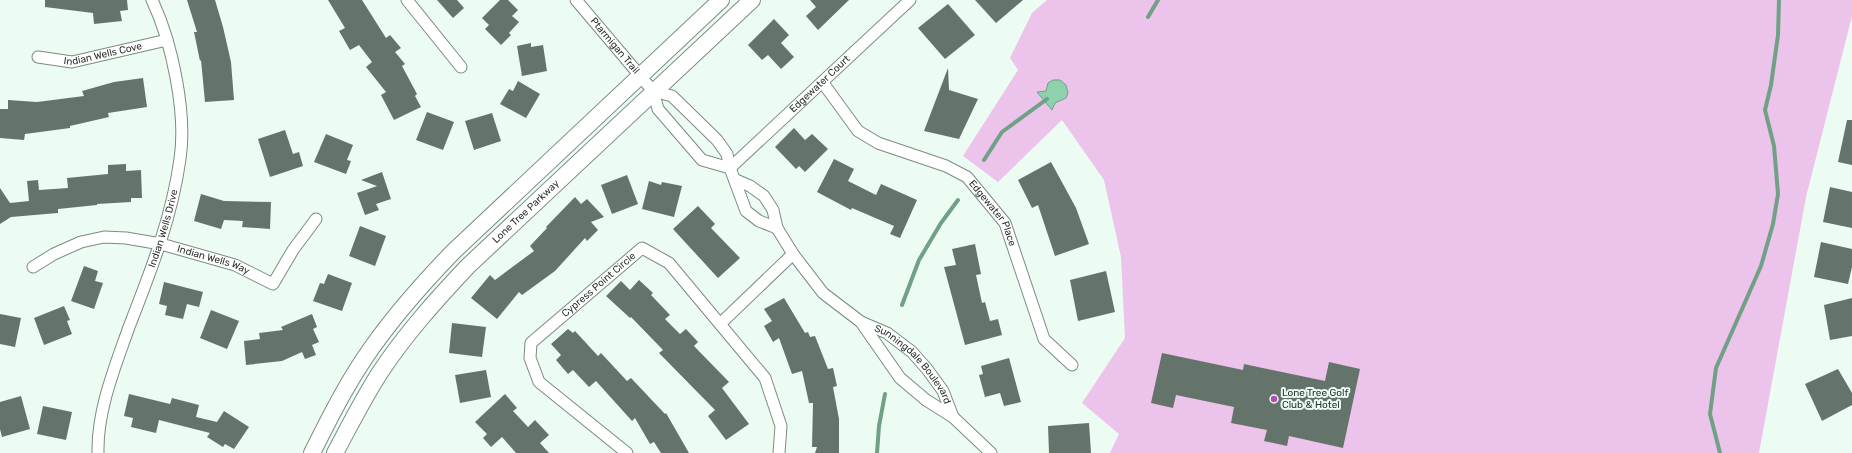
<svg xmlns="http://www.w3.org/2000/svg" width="1852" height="453" viewBox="0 0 1852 453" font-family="Rubik,sans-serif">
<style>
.green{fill:#ecc3ea}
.water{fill:#8ed1ad;stroke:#70a187}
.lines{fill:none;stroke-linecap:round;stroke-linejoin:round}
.stream{stroke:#70a187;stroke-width:4}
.building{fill:#65746b}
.street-casing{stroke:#7c8b82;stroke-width:13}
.secondary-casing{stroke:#7c8b82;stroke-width:18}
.street{stroke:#fff;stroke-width:11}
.secondary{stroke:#fff;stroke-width:16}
.poi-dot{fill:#b34eb3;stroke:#ecfcf2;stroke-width:1.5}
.labels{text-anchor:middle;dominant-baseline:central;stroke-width:4;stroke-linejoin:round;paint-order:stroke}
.street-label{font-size:10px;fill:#2b322e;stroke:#ecfcf2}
.poi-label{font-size:10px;fill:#2b322e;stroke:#ecfcf2;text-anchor:start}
</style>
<rect width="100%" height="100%" fill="#ecfcf2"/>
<polygon class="green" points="1047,0 1852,0 1852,16 1806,197 1759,453 1110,453 1119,434 1082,403 1125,338 1121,257 1104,180 1062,120 998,182 963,156 1018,70 1010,58 1032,13"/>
<polygon class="water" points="1053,80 1060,80 1066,85 1068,93 1066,98 1055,103 1052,110 1037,92 1046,91 1048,83"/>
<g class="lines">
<g class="stream">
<polyline points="1148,17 1158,0"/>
<polyline points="984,160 1002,132 1047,99"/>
<polyline points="902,305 919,260 941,223 958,200"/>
<polyline points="877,453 879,426 885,394"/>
<polyline points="1720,453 1710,414 1716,368 1761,266 1773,224 1778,194 1774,146 1765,110 1771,85 1778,35 1779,0"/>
</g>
</g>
<g class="building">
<polygon points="45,0 127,0 128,10 120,11 122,21 94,24 93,13 45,7"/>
<polygon points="187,0 215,0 223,27 231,62 234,100 205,102 201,60 200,61 194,32 197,32"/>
<polygon points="328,0 362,0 386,38 390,35 401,48 395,52 405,64 402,66 417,94 415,96 421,107 394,120 381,95 386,92 366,67 372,62 359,45 350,50 339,31 345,28"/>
<polygon points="437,0 457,0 464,8 453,18"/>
<polygon points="500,0 508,0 518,10 512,16 519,22 509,33 511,35 501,45 485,29 489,25 482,18"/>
<polygon points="810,0 849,0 818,30 806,16 816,7"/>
<polygon points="975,0 1023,0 996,23"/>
<polygon points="948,4 975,35 945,59 918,28"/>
<polygon points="774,19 789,35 781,43 794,57 781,69 768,55 762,60 748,45"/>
<polygon points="531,43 531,47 543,45 547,71 522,76 517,46"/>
<polygon points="948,68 949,90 978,99 959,139 924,131"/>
<polygon points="143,78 147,107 108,113 109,117 70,126 70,128 25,134 24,140 0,138 0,109 8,109 8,100 37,102 84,96 82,91 114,82"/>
<polygon points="518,81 540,94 526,118 500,104 509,89 513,91"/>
<polygon points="427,112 454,122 443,150 416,140"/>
<polygon points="492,113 501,141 474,150 465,121"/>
<polygon points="1847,120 1852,120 1852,165 1838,162"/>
<polygon points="794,128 805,140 812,134 828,149 805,172 799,166 796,169 775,147"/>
<polygon points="285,130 293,154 299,152 303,166 270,177 258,139"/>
<polygon points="326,134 353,145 347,160 351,161 346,174 314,162"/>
<polygon points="834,159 854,169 848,181 876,195 881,184 917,200 900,238 890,234 894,226 852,208 851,210 817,192"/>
<polygon points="1051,162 1076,208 1089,244 1055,256 1038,205 1032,208 1018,180"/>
<polygon points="126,164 126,171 141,170 142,198 131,198 131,202 97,204 97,205 58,209 58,213 11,217 0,224 0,188 10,203 29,201 27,181 38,180 39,190 68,188 67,178 108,174 108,165"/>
<polygon points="382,172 391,199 376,204 379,210 365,215 357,193 377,186 361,180"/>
<polygon points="627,175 638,204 612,214 601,185"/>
<polygon points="649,181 661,185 662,182 682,186 674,217 642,209"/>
<polygon points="1830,187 1852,192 1852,228 1823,222"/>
<polygon points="201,194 224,201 271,202 270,229 242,227 243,221 224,220 221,229 194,221"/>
<polygon points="575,197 581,204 587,199 604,217 591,222 598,230 587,241 585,238 555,271 522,295 519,292 497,319 471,298 490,275 495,280 534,251 530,246 547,228 546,227"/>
<polygon points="698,206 715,224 711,228 740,258 718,278 673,229"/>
<polygon points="360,226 386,236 375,266 349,256"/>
<polygon points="1821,242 1852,249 1852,267 1848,284 1814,277"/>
<polygon points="975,244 981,274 976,275 982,303 985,302 990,321 998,319 1002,335 965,345 944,267 956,265 952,249"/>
<polygon points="84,266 98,271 95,281 103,283 94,309 71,301"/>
<polygon points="1106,271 1115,312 1078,321 1070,280"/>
<polygon points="328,274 352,283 342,311 313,301 320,283 324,284"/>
<polygon points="639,280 653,293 651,295 670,315 665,319 680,334 686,329 698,342 694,346 729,382 722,388 749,424 726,440 708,416 715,410 659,353 663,350 631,317 630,318 606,296 621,281 630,290"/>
<polygon points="164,282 203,292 199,307 187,304 183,319 165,315 167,306 159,304"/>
<polygon points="784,298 805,333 808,332 810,337 815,336 828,369 833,368 837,386 833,387 839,419 839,453 815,453 817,447 812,447 813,403 809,403 802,371 792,374 779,338 773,342 764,326 772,321 764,309"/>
<polygon points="1852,298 1852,336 1830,340 1824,305"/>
<polygon points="64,306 70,320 67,321 72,334 44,345 34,318"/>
<polygon points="211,310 239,321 227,349 200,338"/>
<polygon points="0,314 21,318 15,347 0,344"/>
<polygon points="312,314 317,327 313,329 319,342 312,345 316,355 305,359 302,352 282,361 246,365 244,341 260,339 259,333 283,330 281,327"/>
<polygon points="452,323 486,327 482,357 449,353"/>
<polygon points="568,329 573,333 575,331 598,356 601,353 627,381 631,378 665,414 666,413 689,453 661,453 654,442 650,444 635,418 632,421 596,381 589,387 573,370 568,374 556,360 561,355 551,344"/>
<polygon points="1162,353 1243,370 1244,364 1325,381 1329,362 1360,369 1343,448 1289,436 1287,446 1264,441 1267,430 1231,423 1234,407 1176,395 1173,408 1151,403"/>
<polygon points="1009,358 1021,402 1004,406 1000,393 985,397 979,375 983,374 981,366"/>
<polygon points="1838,369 1852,393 1852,405 1822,421 1805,384"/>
<polygon points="486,370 491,397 460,403 455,375"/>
<polygon points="129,394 170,404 172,398 199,405 196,417 217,422 224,411 249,427 234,449 225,444 223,447 207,437 210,433 159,420 156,433 131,427 133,418 124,416"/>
<polygon points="505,394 517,408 513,411 528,427 535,420 549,435 540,443 549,453 516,453 502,437 491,447 483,438 487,434 475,422"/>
<polygon points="21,396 30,429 2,437 0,429 0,402"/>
<polygon points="43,406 72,412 66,440 37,434"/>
<polygon points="1089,423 1091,453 1049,453 1048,426"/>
</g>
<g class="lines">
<defs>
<g id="street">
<polyline points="407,0 461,67"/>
<path id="s1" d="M576,0L653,91L658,109L702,160L730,168"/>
<path id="s2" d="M38,57L72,62L167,40"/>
<path id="s3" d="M823,83L858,131L878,143L946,166L967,177L1005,223L1044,339L1072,365"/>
<polyline points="653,91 672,96 717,140 727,154 730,168 746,211 759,221 777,228"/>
<path id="s4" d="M730,168L910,0"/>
<path id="s5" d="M736,180L750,186L764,196L773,210L777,228L793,254L823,293L861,322L887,333L912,352L927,369L943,391L953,417"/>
<path id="s6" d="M33,267L54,254L81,242L104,237L126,238L161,244L235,265L273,284L293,250L316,219"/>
<polyline points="861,322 900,378 926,400 953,417 991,453"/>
<polyline points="721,323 793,254"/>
<path id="s7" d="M98,453C97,410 115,367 129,327C150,273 172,218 180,159C187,113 172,42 152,0"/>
<path id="s8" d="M627,453L539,382L530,358L531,343L642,248L669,263L765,378L781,426L779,453"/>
</g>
<g id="secondary">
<path d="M312,453C328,421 344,389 364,359C390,320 421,285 454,251L721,0"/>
<path id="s9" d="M335,453C350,425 364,397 381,371C407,332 437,299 468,266L752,0"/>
</g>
</defs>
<use href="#street" class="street-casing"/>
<use href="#secondary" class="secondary-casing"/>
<use href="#street" class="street"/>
<use href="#secondary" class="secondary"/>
</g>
<circle class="poi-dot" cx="1274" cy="399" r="4"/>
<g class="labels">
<g class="street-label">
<text stroke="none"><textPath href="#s1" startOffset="60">Ptarmigan Trail</textPath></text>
<text stroke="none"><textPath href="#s2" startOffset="66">Indian Wells Cove</textPath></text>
<text stroke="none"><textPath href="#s4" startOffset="123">Edgewater Court</textPath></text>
<text stroke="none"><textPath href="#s9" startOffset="310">Lone Tree Parkway</textPath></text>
<text stroke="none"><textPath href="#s3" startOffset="223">Edgewater Place</textPath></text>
<text stroke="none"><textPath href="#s7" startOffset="235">Indian Wells Drive</textPath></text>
<text stroke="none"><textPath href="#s6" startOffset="190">Indian Wells Way</textPath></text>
<text stroke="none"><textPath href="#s8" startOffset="243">Cypress Point Circle</textPath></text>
<text stroke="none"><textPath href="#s5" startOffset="264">Sunningdale Boulevard</textPath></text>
</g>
<g class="poi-label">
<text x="1282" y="393">Lone Tree Golf<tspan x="1282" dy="12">Club &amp; Hotel</tspan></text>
</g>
</g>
</svg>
